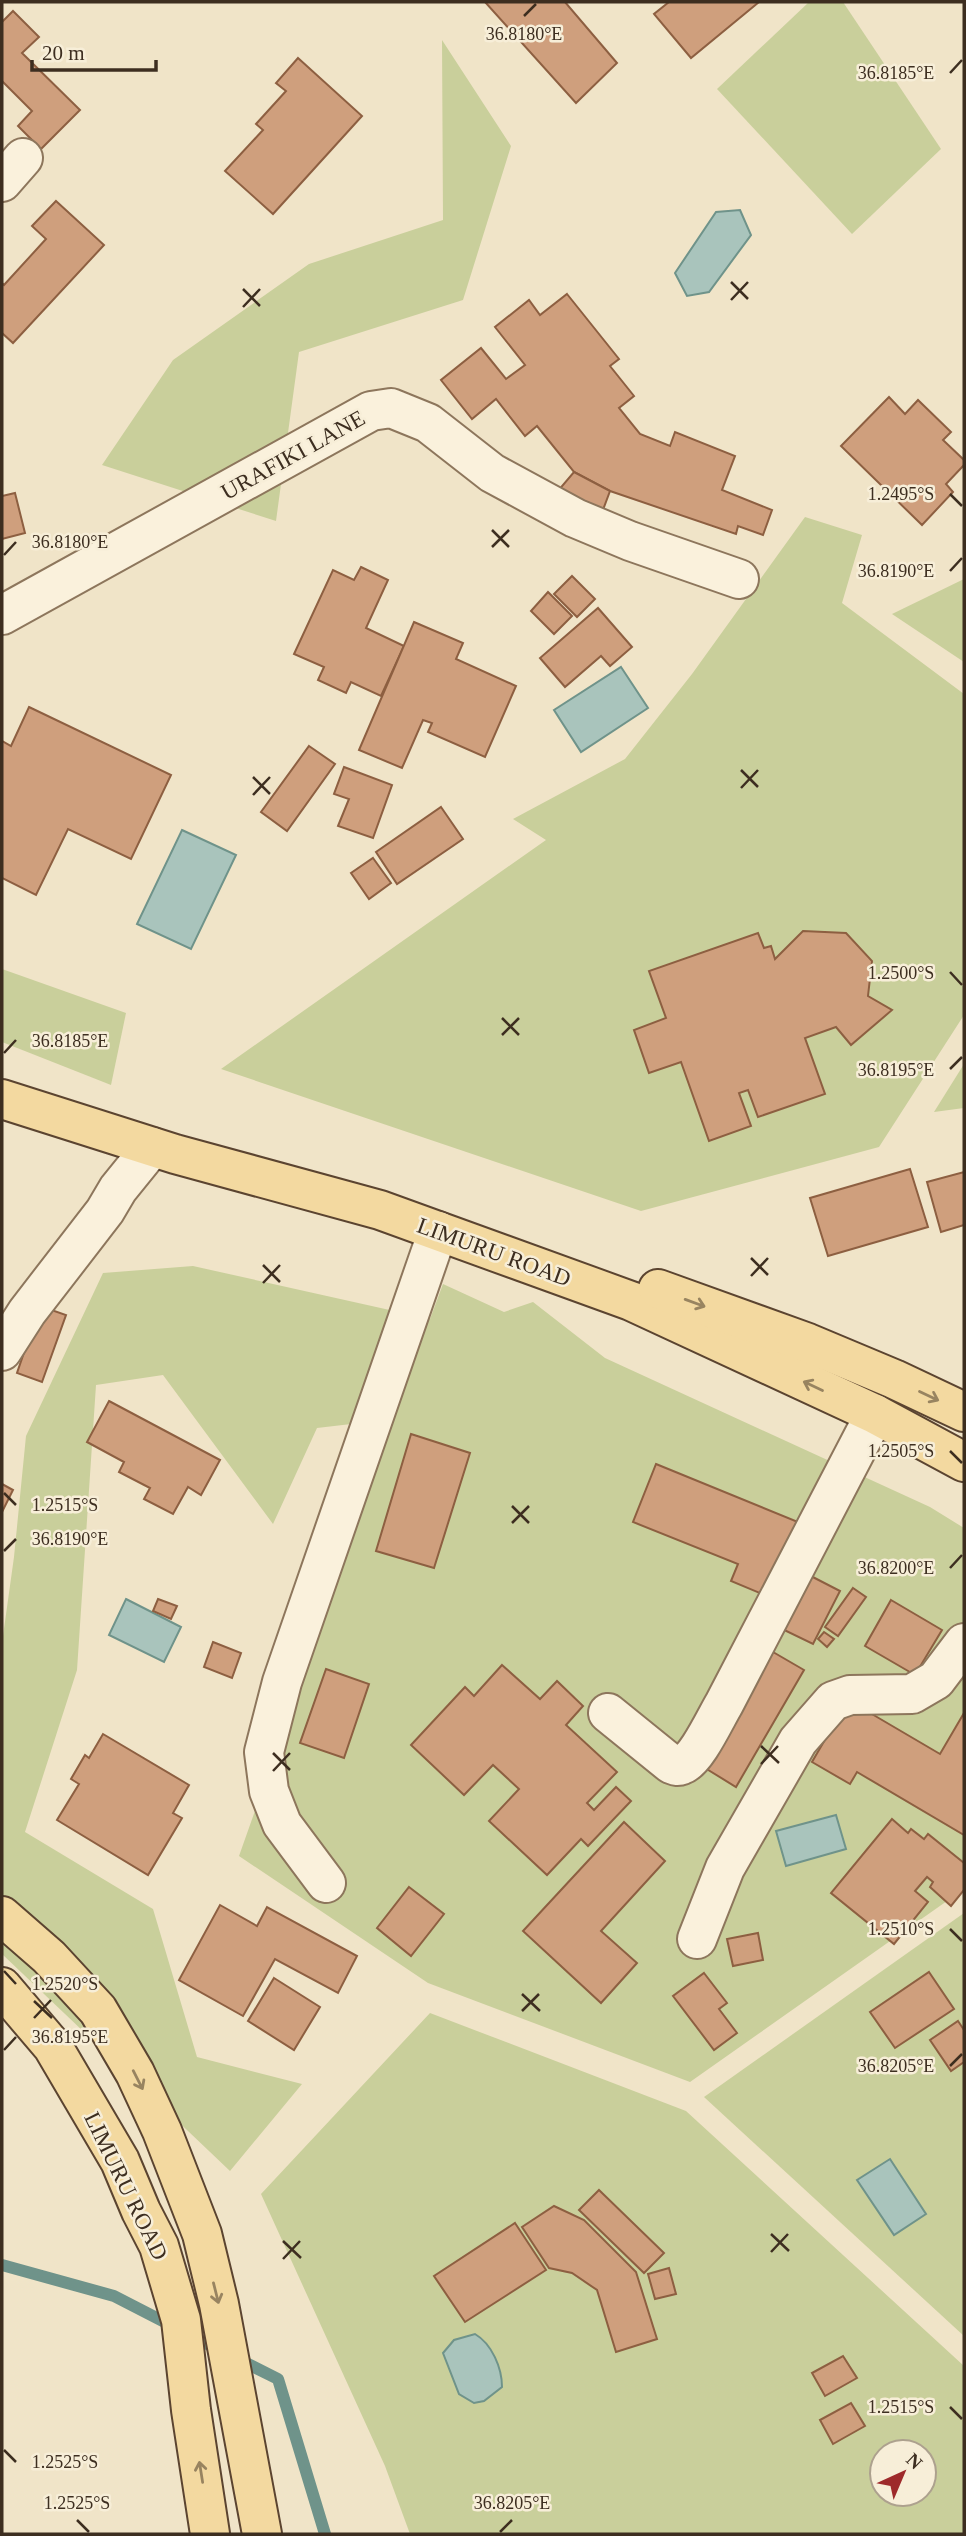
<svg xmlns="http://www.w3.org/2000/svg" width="966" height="2536" viewBox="0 0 966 2536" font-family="'Times New Roman',serif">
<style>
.green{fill:#c9cf9b;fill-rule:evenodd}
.water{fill:#a9c4bc;stroke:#6f938a;stroke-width:2}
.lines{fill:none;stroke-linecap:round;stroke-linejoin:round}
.stream{stroke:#6f938a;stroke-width:12}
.building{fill:#cf9f7d;stroke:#8d5f41;stroke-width:2}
.minor-casing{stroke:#8d765c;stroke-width:42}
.major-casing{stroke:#5b4430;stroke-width:42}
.minor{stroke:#faf1dc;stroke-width:38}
.major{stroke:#f3d9a0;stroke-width:38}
.oneway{stroke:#988460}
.ticks{fill:none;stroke:#3d2e20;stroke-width:2.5}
.labels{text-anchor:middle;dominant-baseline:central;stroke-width:5;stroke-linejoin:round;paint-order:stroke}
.street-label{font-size:23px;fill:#3d2e20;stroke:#f7eed8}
.ticks-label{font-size:18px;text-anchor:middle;fill:#3d2e20;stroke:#f7eed8;stroke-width:5;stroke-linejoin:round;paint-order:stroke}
</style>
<rect width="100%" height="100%" fill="#f0e4c8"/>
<g class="green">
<polygon points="809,2 843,2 941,149 852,234 717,89"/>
<polygon points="442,40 511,146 463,300 299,352 276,521 102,465 173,360 309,264 443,220"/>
<polygon points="805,517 862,535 842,603 964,694 964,1015 879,1147 641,1211 221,1069 546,840 513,819 625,759 692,674"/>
<polygon points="964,579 964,662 892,614"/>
<polygon points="2,969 126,1013 111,1085 2,1042"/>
<polygon points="964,1064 964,1108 934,1112"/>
<polygon points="193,1266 430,1319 443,1284 504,1312 533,1302 605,1358 930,1507 964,1528 964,1889 690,2082 428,1983 239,1856 394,1419 317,1428 273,1524 163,1375 96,1385 77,1670 25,1832 153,1909 197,2057 302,2084 230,2171 2,1954 2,1643 14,1557 26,1436 103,1273"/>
<polygon points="964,1913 964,2336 704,2097"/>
<path d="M430,2013L686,2111L964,2366V2534H410L385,2466L261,2194ZM882,2452H924V2494H882Z"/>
</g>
<g class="water">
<polygon points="740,210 751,235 709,292 687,296 675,273 716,212"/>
<polygon points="621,667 648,708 581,752 554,710"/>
<polygon points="182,830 236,855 191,949 137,924"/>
<polygon points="126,1599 181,1627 164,1662 109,1635"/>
<polygon points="836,1815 846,1849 786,1866 776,1831"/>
<polygon points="890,2159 926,2214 894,2235 857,2180"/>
<path d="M475,2334C492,2344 502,2368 502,2387L484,2401L474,2403L459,2394L443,2353L454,2340Z"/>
</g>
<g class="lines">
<g class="stream">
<polyline points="2,2265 114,2296 219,2350"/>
<polyline points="236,2358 278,2379 325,2534"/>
</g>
</g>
<g class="building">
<polygon points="485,2 565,2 617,63 576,103"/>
<polygon points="669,2 759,2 691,58 654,14"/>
<polygon points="13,11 39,37 22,53 80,110 41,149 18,126 32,111 2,81 2,22"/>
<polygon points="298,58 362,116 273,214 225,171 263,130 256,124 286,91 276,83"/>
<polygon points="56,201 104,245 13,343 2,333 2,283 4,285 46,239 32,226"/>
<polygon points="567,294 619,359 610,366 634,396 619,408 640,434 670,446 675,432 735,456 722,490 772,510 763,535 738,526 736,534 610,491 574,472 537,426 525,436 496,399 472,419 441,380 481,348 506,379 525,365 495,327 529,300 540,315"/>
<polygon points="889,397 905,414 918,400 951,432 943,440 964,460 964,465 946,484 953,492 922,525 841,446"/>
<polygon points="574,472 610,491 594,534 551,499"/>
<polygon points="15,493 25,533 2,539 2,496"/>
<polygon points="361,567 388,580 366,628 404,646 381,696 351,682 346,693 318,680 324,667 294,654 333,570 354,580"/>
<polygon points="572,576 595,599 577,617 554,594"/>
<polygon points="548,592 572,616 554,634 531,611"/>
<polygon points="598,608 632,647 610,666 601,656 565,687 540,658"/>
<polygon points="414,622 463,643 456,659 516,686 485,757 428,732 432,723 423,720 402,768 359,750"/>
<polygon points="29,707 171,775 131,859 68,829 36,895 2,878 2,741 11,746"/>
<polygon points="309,746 335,764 287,831 261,812"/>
<polygon points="344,767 392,785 373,838 338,826 349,799 334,794"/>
<polygon points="441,807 463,839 397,884 376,852"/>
<polygon points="373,858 391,883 369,899 351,873"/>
<polygon points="803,931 846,933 872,961 868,996 892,1010 851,1045 836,1027 805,1038 825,1094 758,1117 748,1090 739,1093 751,1126 709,1141 681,1062 649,1073 634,1030 666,1018 649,971 758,933 764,948 771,946 775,959"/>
<polygon points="910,1169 928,1227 828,1256 810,1198"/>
<polygon points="964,1172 964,1225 941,1232 927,1182"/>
<polygon points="40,1306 66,1315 42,1382 17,1373"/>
<polygon points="109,1401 220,1460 201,1495 188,1487 173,1514 144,1499 150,1488 119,1472 124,1462 87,1442"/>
<polygon points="411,1434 470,1453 434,1568 376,1551"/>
<polygon points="656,1464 798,1522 767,1596 731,1581 738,1564 633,1522"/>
<polygon points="2,1484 13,1490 2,1512"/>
<polygon points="805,1573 840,1591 813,1644 778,1627"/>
<polygon points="853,1588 866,1597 838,1636 825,1627"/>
<polygon points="158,1599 177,1606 171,1619 153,1611"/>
<polygon points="891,1600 942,1630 915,1675 865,1646"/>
<polygon points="824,1632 834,1639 827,1647 818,1639"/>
<polygon points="213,1642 241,1653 232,1678 204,1667"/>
<polygon points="773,1652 804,1670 736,1787 705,1768"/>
<polygon points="502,1665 540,1699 557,1681 583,1706 566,1725 617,1772 587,1803 594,1810 616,1787 631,1801 588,1846 581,1839 547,1875 489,1821 519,1789 493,1765 464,1795 411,1745 465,1687 474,1696"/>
<polygon points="326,1669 369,1684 344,1758 300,1743"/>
<polygon points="848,1700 940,1754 964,1713 964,1835 857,1772 850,1784 812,1762"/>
<polygon points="103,1734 189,1785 173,1813 182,1818 148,1875 57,1820 79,1784 71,1779 85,1755 89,1758"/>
<polygon points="892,1819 908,1833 911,1829 924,1839 928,1834 964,1863 964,1890 951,1906 930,1887 933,1882 927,1877 915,1891 928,1902 894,1944 831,1893"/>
<polygon points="624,1822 665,1861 601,1931 637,1963 601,2003 523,1931"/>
<polygon points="409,1887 444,1914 411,1956 377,1928"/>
<polygon points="220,1905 257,1926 267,1907 357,1956 338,1993 275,1959 243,2016 179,1980"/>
<polygon points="758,1933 763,1960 733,1966 727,1939"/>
<polygon points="929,1972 954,2009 895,2048 870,2012"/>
<polygon points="704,1973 727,2003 719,2009 737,2033 714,2050 673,1996"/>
<polygon points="274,1978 320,2007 294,2050 248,2021"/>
<polygon points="958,2021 964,2030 964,2062 951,2071 930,2040"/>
<polygon points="599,2190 664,2253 644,2273 579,2210"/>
<polygon points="554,2206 584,2220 636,2272 657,2339 616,2352 597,2290 572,2273 549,2268 522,2227"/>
<polygon points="515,2223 546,2270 465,2322 434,2276"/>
<polygon points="669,2268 676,2294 655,2299 648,2274"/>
<polygon points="843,2356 857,2378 825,2396 812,2373"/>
<polygon points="851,2403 865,2426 833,2444 820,2420"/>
</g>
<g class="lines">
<defs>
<g id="minor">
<polyline points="2,182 23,158"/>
<polyline points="2,615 371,411 391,408 428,423 492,473 575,518 630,541 739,579"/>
<polyline points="2,1351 27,1312 105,1211 118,1189 152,1147"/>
<path d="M608,1713L671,1764C676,1766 677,1767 682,1765C696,1761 716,1717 724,1704L875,1414"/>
<polyline points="326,1883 282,1824 269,1791 264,1752 282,1682 438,1231"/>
<polyline points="697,1939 725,1868 798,1741 833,1701 850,1695 912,1694 936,1680 964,1643"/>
</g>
<g id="major">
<polyline points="2,1099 175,1154 380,1210 631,1301 875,1414 964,1462"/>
<polyline points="658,1289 808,1343 894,1379 964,1412"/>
<polyline points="2,1916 49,1957 98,2010 135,2073 162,2131 202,2234 219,2304 262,2534"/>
<polyline points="2,1987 53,2047 120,2161 141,2211 159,2246 181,2320 191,2410 210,2534"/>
</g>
</defs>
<use href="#minor" class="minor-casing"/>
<use href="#major" class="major-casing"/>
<use href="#minor" class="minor"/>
<use href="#major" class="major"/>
</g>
<defs><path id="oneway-shaft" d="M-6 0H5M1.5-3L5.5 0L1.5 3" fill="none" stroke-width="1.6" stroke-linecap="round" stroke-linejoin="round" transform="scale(1.75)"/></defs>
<g class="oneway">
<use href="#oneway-shaft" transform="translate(695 1303) rotate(20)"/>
<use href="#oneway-shaft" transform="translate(813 1386) rotate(-155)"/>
<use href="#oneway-shaft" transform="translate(929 1396) rotate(25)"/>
<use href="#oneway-shaft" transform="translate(138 2080) rotate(63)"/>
<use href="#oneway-shaft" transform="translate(216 2293) rotate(76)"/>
<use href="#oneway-shaft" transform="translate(201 2472) rotate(-99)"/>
</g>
<path class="ticks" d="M524,16L536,4M950,73L962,60M731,282L748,299M243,289L260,306M731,300L748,282M243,307L260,289M950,494L962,506M492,530L509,547M492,547L509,530M4,555L16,542M950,571L962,558M741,770L758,787M253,777L270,794M741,788L758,770M253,795L270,777M950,972L962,985M502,1018L519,1035M502,1035L519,1018M4,1053L16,1040M950,1069L962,1057M751,1258L768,1275M263,1265L280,1282M751,1276L768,1258M263,1283L280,1265M950,1451L962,1463M4,1493L16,1505M512,1506L529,1523M512,1523L529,1506M4,1551L16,1539M950,1568L962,1555M761,1746L779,1763M273,1753L290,1770M761,1764L778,1746M273,1771L290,1753M950,1929L962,1941M4,1971L16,1984M522,1994L540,2011M34,2001L52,2018M522,2011L539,1994M34,2018L51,2000M4,2050L16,2037M950,2066L962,2054M771,2234L789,2251M283,2241L301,2258M771,2252L788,2234M283,2259L300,2241M950,2407L962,2419M4,2450L16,2462M77,2520L89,2532M500,2532L512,2520"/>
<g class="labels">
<g class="street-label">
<text transform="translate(293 455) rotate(-29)">URAFIKI LANE</text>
<text transform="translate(494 1252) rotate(20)">LIMURU ROAD</text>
<text transform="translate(126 2186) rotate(64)">LIMURU ROAD</text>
</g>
</g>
<g class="ticks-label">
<text x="524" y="40">36.8180°E</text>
<text x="896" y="79">36.8185°E</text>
<text x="901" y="500">1.2495°S</text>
<text x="70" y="548">36.8180°E</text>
<text x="896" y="577">36.8190°E</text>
<text x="901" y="979">1.2500°S</text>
<text x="70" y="1047">36.8185°E</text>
<text x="896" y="1076">36.8195°E</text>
<text x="901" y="1457">1.2505°S</text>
<text x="65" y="1511">1.2515°S</text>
<text x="70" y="1545">36.8190°E</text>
<text x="896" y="1574">36.8200°E</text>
<text x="901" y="1935">1.2510°S</text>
<text x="65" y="1990">1.2520°S</text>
<text x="70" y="2043">36.8195°E</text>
<text x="896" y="2072">36.8205°E</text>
<text x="901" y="2413">1.2515°S</text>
<text x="65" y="2468">1.2525°S</text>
<text x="512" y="2509">36.8205°E</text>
<text x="77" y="2509">1.2525°S</text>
</g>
<rect width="966" height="2536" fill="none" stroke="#3d2e20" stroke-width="7"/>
<g transform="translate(903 2473) rotate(44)"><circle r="33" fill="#f7eed8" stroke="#ada18e" stroke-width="2"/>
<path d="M0-5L12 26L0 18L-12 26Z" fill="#9e2a2b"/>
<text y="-10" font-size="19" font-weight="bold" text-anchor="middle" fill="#3d2e20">N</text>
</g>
<path d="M32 60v10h124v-10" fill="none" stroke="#3d2e20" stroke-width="3.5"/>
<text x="42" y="60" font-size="21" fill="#3d2e20" stroke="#f7eed8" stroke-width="5" paint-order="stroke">20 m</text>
</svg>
